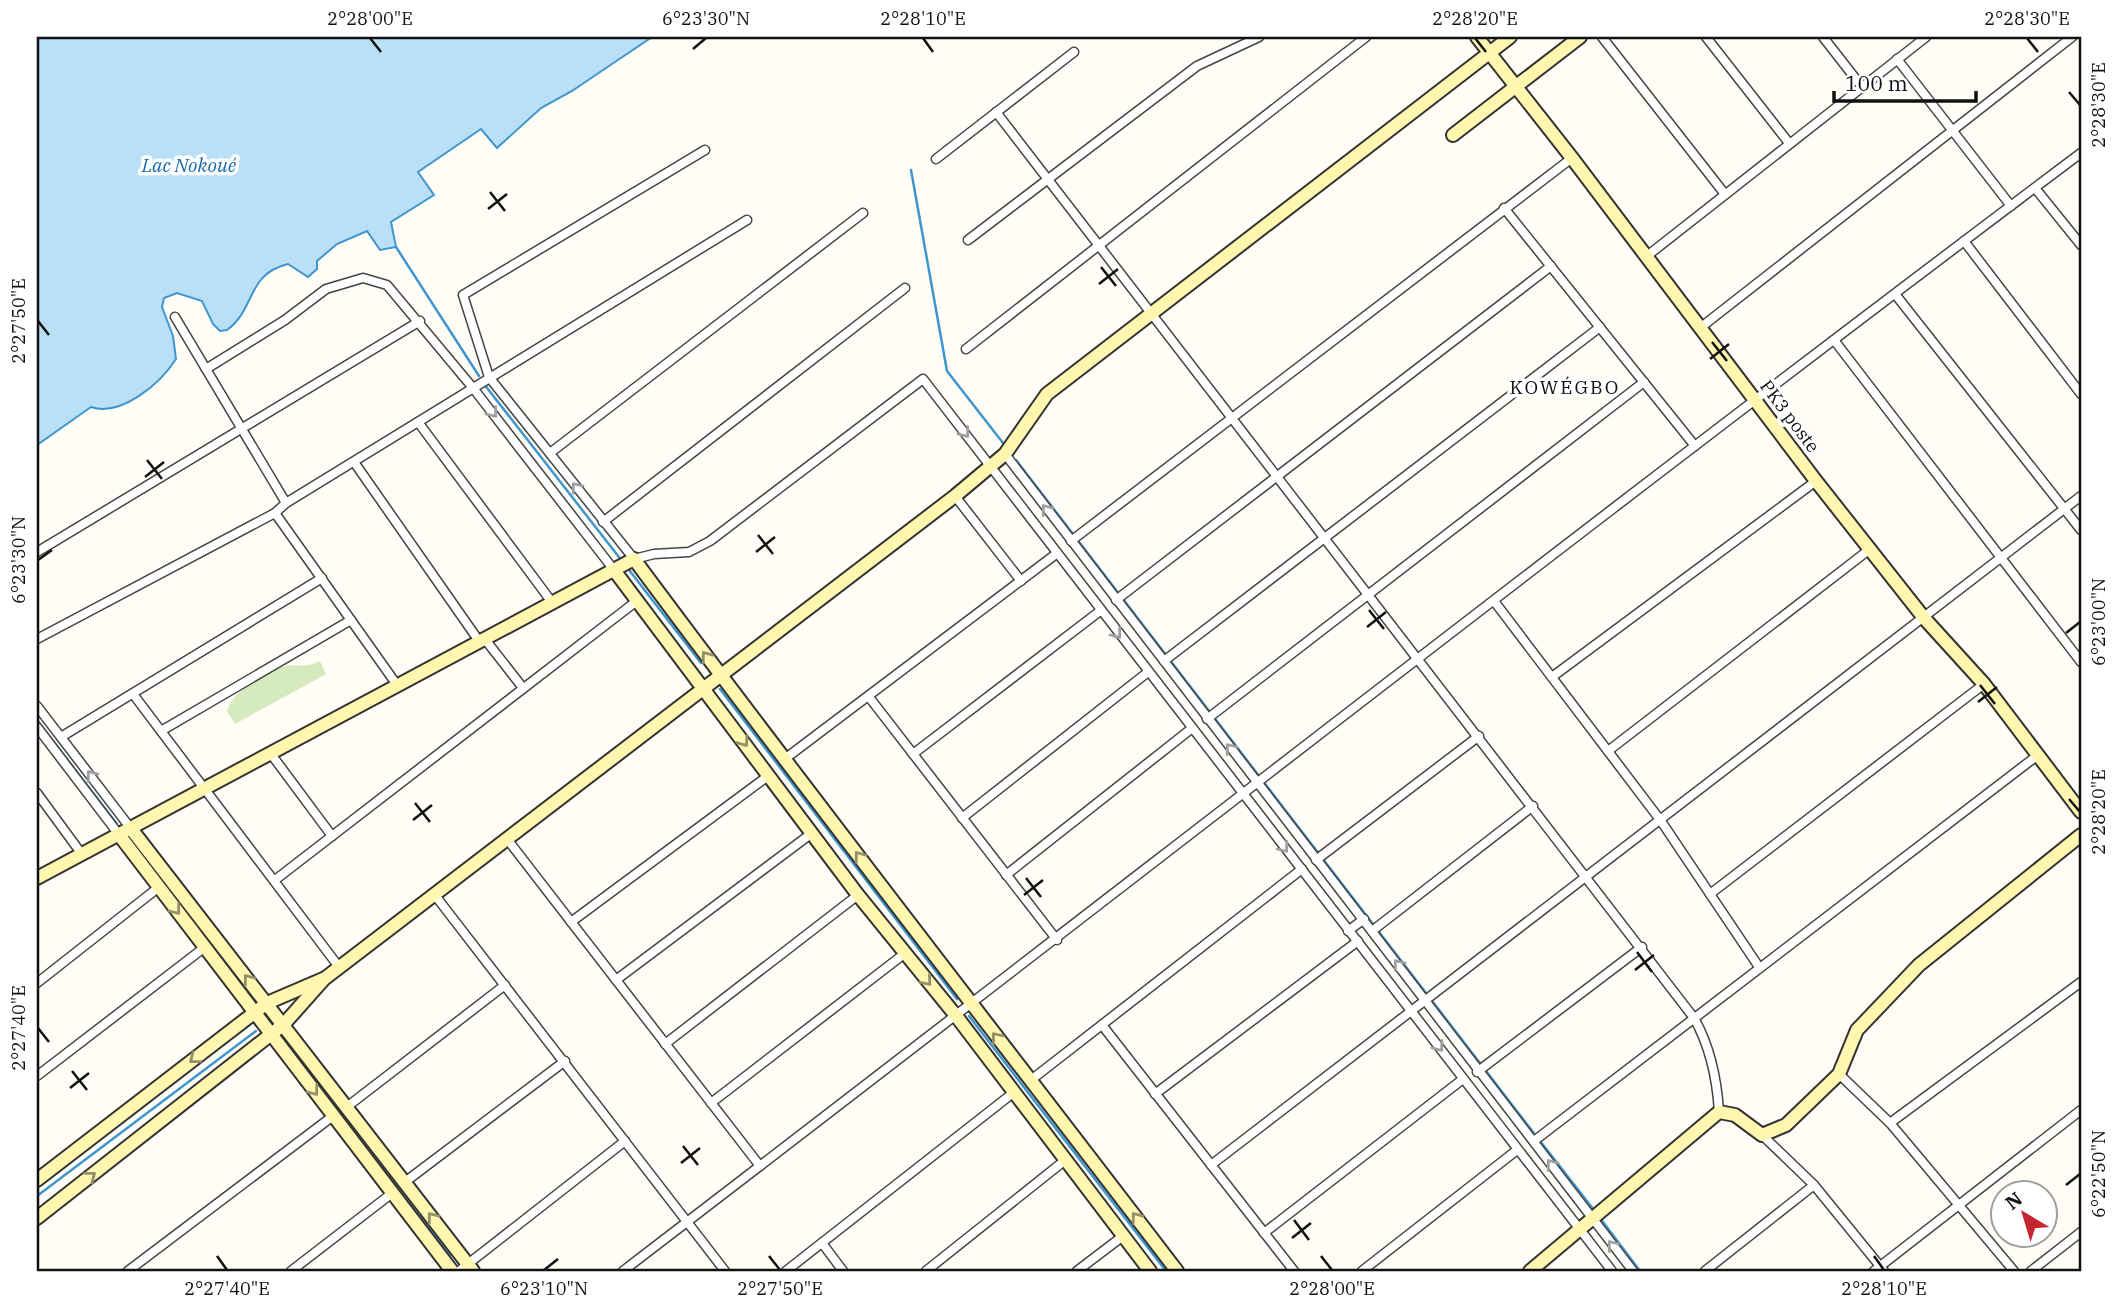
<svg xmlns="http://www.w3.org/2000/svg" width="2118" height="1308" viewBox="0 0 2118 1308" font-family="'IBM Plex Serif',serif">
<style>
.green{fill:#d5ebbd}
.water{fill:#b9e0f7;stroke:#3f96cf;stroke-width:2}
.lines{fill:none;stroke-linecap:round;stroke-linejoin:round}
.stream{stroke:#3f96cf;stroke-width:2.5}
.street-casing{stroke:#444;stroke-width:11}
.secondary-casing{stroke:#333;stroke-width:16}
.street{stroke:#fff;stroke-width:8}
.secondary{stroke:#fff6b0;stroke-width:12}
.oneway{stroke:#a0a0a0}
.oneway2{stroke:#948f68}
.ticks{fill:none;stroke:#111;stroke-width:2.5}
.labels{text-anchor:middle;dominant-baseline:central;stroke-width:7;stroke-linejoin:round;paint-order:stroke}
.street-label{font-size:18px;fill:#111;stroke:#fff}
.water-label{font-size:19px;font-style:italic;fill:#1768a6;stroke:#fff}
.neighbourhood-label{font-size:19px;letter-spacing:2px;fill:#111;stroke:#fff}
.neatline{fill:none;stroke:#111;stroke-width:2.5}
.ticks-label{font-size:18px;text-anchor:middle;fill:#111}
</style>
<rect width="100%" height="100%" fill="#fffdf5"/>
<path class="green" d="M320,661L326,674L235,724L227,711C234,689 263,674 283,667C297,662 301,670 320,661Z"/>
<path class="water" d="M37,37H652L572,91L541,108L497,148L481,129L418,172L434,195L391,222L396,247L380,250L367,231L337,244L317,261V269L308,277L288,264C246,274 256,309 227,330L220,331L213,324L202,301L177,293L164,298L162,307L173,336L176,359C160,384 121,417 91,407L37,445Z"/>
<g class="lines">
<g class="stream">
<polyline points="911,170 947,371 1003,443"/>
<polyline points="396,247 479,376"/>
<polyline points="484,384 622,561"/>
<polyline points="1016,460 1536,1136"/>
<polyline points="626,566 701,663"/>
<polyline points="720,689 957,999"/>
<polyline points="37,720 117,824"/>
<polyline points="193,922 250,994"/>
<polyline points="969,1016 1166,1271"/>
<polyline points="336,1109 450,1256"/>
<polyline points="1540,1141 1594,1210"/>
<polyline points="37,1196 256,1031"/>
<polyline points="1600,1218 1640,1271"/>
</g>
<defs>
<g id="street">
<polyline points="1602,37 1724,193"/>
<polyline points="1706,37 1789,143"/>
<polyline points="1823,37 1862,87"/>
<polyline points="1897,59 2011,206"/>
<path d="M996,112L1694,1018C1711,1048 1717,1079 1719,1112"/>
<polyline points="705,150 463,295 489,377 634,559 654,554 689,552 710,541 923,379 1612,1271"/>
<polyline points="936,159 1074,52"/>
<polyline points="2035,188 2081,245"/>
<polyline points="1504,208 1695,446"/>
<polyline points="968,240 1197,66 1259,37"/>
<polyline points="1964,241 2081,394"/>
<polyline points="1647,256 1926,37"/>
<polyline points="1895,294 2081,530"/>
<polyline points="175,317 286,503"/>
<polyline points="1700,328 2072,37"/>
<polyline points="1834,340 2081,662"/>
<polyline points="966,349 1366,37"/>
<polyline points="206,369 285,320 326,289 363,278 387,285 473,388 614,570"/>
<polyline points="418,422 551,601"/>
<polyline points="550,453 863,213"/>
<polyline points="1005,454 1633,1271"/>
<polyline points="354,462 479,641"/>
<polyline points="955,496 1021,581"/>
<polyline points="275,513 397,685"/>
<polyline points="603,522 905,288"/>
<polyline points="1071,541 1572,158"/>
<polyline points="37,552 420,321"/>
<polyline points="1116,600 1551,266"/>
<polyline points="1494,601 1661,821 1759,967"/>
<polyline points="484,638 523,688"/>
<polyline points="37,639 275,513 286,503 747,220"/>
<polyline points="1164,661 1600,327"/>
<polyline points="1552,677 1816,481"/>
<polyline points="133,694 339,967"/>
<polyline points="869,697 1057,940"/>
<polyline points="37,706 132,830"/>
<polyline points="1207,719 1644,382"/>
<polyline points="37,727 120,836"/>
<polyline points="161,731 351,620"/>
<polyline points="61,737 322,578"/>
<polyline points="1608,751 1870,549"/>
<polyline points="271,754 332,836"/>
<polyline points="913,754 1100,611"/>
<polyline points="786,758 1056,554"/>
<polyline points="37,793 81,853"/>
<polyline points="962,818 1148,672"/>
<polyline points="507,839 760,1166"/>
<polyline points="1316,860 1479,736"/>
<polyline points="1006,875 1191,729"/>
<polyline points="275,880 638,600"/>
<polyline points="434,894 725,1271"/>
<polyline points="1710,894 1984,684"/>
<polyline points="571,922 768,776"/>
<polyline points="1348,931 1364,919"/>
<polyline points="1372,931 1533,806"/>
<polyline points="616,980 812,833"/>
<polyline points="37,983 159,887"/>
<polyline points="1102,1025 1294,1271"/>
<polyline points="665,1044 858,895"/>
<polyline points="1477,1072 1642,947"/>
<polyline points="1839,1074 1890,1123 2014,1271"/>
<polyline points="37,1076 205,947"/>
<polyline points="1031,1080 1302,869"/>
<polyline points="1155,1094 1358,941"/>
<polyline points="711,1103 904,954"/>
<polyline points="348,1106 505,985"/>
<polyline points="1890,1123 2081,982"/>
<polyline points="1762,1135 1814,1185 1884,1271"/>
<polyline points="1534,1141 2038,755"/>
<polyline points="1211,1165 2081,496"/>
<polyline points="405,1182 565,1061"/>
<polyline points="1264,1233 1463,1079"/>
<polyline points="822,1243 843,1271"/>
<polyline points="128,1271 333,1116"/>
<polyline points="291,1271 391,1194"/>
<polyline points="459,1271 625,1141"/>
<path d="M623,1271C1109,899 1591,521 2081,153"/>
<polyline points="786,1271 1013,1093"/>
<polyline points="926,1271 1064,1161"/>
<polyline points="1077,1271 1123,1236"/>
<polyline points="1362,1271 1517,1150"/>
<polyline points="1705,1271 1814,1185"/>
<polyline points="1874,1271 2081,1110"/>
<polyline points="2031,1271 2081,1232"/>
</g>
<g id="secondary">
<polyline points="1477,37 1572,158 1816,481 1924,618 1984,684 2081,812"/>
<polyline points="1453,135 1580,37"/>
<polyline points="614,570 858,895 957,1017 1150,1271"/>
<polyline points="132,830 473,1271"/>
<polyline points="120,836 452,1271"/>
<path d="M37,878L634,559C812,799 996,1034 1177,1271"/>
<polyline points="37,1180 267,1003 323,979"/>
<polyline points="37,1218 284,1024 324,979 955,496 1005,454 1047,394 1510,37"/>
<polyline points="1530,1271 1719,1112 1735,1115 1762,1135 1786,1125 1839,1074 1857,1030 1919,965 2081,835"/>
</g>
</defs>
<use href="#street" class="street-casing"/>
<use href="#secondary" class="secondary-casing"/>
<use href="#street" class="street"/>
<use href="#secondary" class="secondary"/>
</g>
<defs><path id="oneway-chevron" d="M-2-3.5L2.5 0L-2 3.5" fill="none" stroke-width="1.6" stroke-linecap="round" stroke-linejoin="round" transform="scale(1.75)"/></defs>
<g class="oneway">
<use href="#oneway-chevron" transform="translate(493 413) rotate(52)"/>
<use href="#oneway-chevron" transform="translate(965 433) rotate(52)"/>
<use href="#oneway-chevron" transform="translate(576 487) rotate(-128)"/>
<use href="#oneway-chevron" transform="translate(1046 509) rotate(-127)"/>
<use href="#oneway-chevron" transform="translate(1117 634) rotate(52)"/>
<use href="#oneway-chevron" transform="translate(1230 748) rotate(-128)"/>
<use href="#oneway-chevron" transform="translate(91 775) rotate(-127)"/>
<use href="#oneway-chevron" transform="translate(1284 848) rotate(52)"/>
<use href="#oneway-chevron" transform="translate(1398 964) rotate(-128)"/>
<use href="#oneway-chevron" transform="translate(1439 1047) rotate(53)"/>
<use href="#oneway-chevron" transform="translate(1551 1164) rotate(-127)"/>
<use href="#oneway-chevron" transform="translate(1612 1245) rotate(-128)"/>
</g>
<g class="oneway2">
<use href="#oneway-chevron" transform="translate(706 656) rotate(-127)"/>
<use href="#oneway-chevron" transform="translate(744 742) rotate(54)"/>
<use href="#oneway-chevron" transform="translate(859 856) rotate(-127)"/>
<use href="#oneway-chevron" transform="translate(176 910) rotate(52)"/>
<use href="#oneway-chevron" transform="translate(248 979) rotate(-128)"/>
<use href="#oneway-chevron" transform="translate(927 981) rotate(50)"/>
<use href="#oneway-chevron" transform="translate(996 1037) rotate(-130)"/>
<use href="#oneway-chevron" transform="translate(194 1059) rotate(142)"/>
<use href="#oneway-chevron" transform="translate(314 1091) rotate(53)"/>
<use href="#oneway-chevron" transform="translate(91 1176) rotate(-38)"/>
<use href="#oneway-chevron" transform="translate(432 1217) rotate(-128)"/>
<use href="#oneway-chevron" transform="translate(1136 1217) rotate(-127)"/>
</g>
<path class="ticks" d="M370,38L381,52M923,38L933,52M1475,38L1486,52M2027,38L2038,52M693,49L706,38M2069,92L2080,105M490,192L505,211M488,209L507,194M1101,267L1116,286M1099,284L1118,269M38,321L49,335M1712,342L1727,361M1710,359L1729,344M147,460L162,479M145,477L164,462M758,535L773,554M756,552L775,537M38,560L52,550M1369,610L1384,629M1367,627L1386,612M2066,633L2080,622M1980,685L1995,704M1978,702L1997,687M2069,799L2080,812M415,803L430,822M413,820L432,805M1026,878L1041,897M1024,895L1043,880M1637,952L1652,972M1635,970L1654,955M38,1028L49,1042M72,1071L87,1090M70,1088L89,1073M683,1146L698,1165M681,1163L700,1148M2066,1185L2080,1174M1294,1220L1309,1240M1292,1238L1311,1223M217,1256L227,1270M769,1256L780,1270M1321,1256L1332,1270M1874,1256L1884,1270M544,1270L558,1259"/>
<g class="labels">
<g class="street-label">
<text transform="translate(1790 416) rotate(53)">PK3 poste</text>
</g>
<g class="water-label">
<text x="189" y="165">Lac Nokoué</text>
</g>
<g class="neighbourhood-label">
<text x="1565" y="387">KOWÉGBO</text>
</g>
</g>
<rect width="2118" height="1308" fill="none" stroke="#ffffff" stroke-width="77"/>
<g transform="translate(2024 1214) rotate(322)"><circle r="33" fill="#ffffff" stroke="#a0a0a0" stroke-width="2"/>
<path d="M0-5L12 26L0 18L-12 26Z" fill="#c4262e"/>
<text y="-10" font-size="19" font-weight="bold" text-anchor="middle" fill="#111111">N</text>
</g>
<path d="M1834 91v10h142v-10" fill="none" stroke="#111111" stroke-width="3.5"/>
<text x="1845" y="91" font-size="21" fill="#111111" stroke="#ffffff" stroke-width="5" paint-order="stroke">100 m</text>
<rect x="38" y="38" width="2042" height="1232" class="neatline"/>
<g class="ticks-label">
<text x="370" y="25">2°28'00"E</text>
<text x="706" y="25">6°23'30"N</text>
<text x="923" y="25">2°28'10"E</text>
<text x="1475" y="25">2°28'20"E</text>
<text x="2027" y="25">2°28'30"E</text>
<text transform="translate(2099 105) rotate(-90)" y="6">2°28'30"E</text>
<text transform="translate(19 321) rotate(-90)" y="6">2°27'50"E</text>
<text transform="translate(19 560) rotate(-90)" y="6">6°23'30"N</text>
<text transform="translate(2099 622) rotate(-90)" y="6">6°23'00"N</text>
<text transform="translate(2099 812) rotate(-90)" y="6">2°28'20"E</text>
<text transform="translate(19 1028) rotate(-90)" y="6">2°27'40"E</text>
<text transform="translate(2099 1174) rotate(-90)" y="6">6°22'50"N</text>
<text x="227" y="1295">2°27'40"E</text>
<text x="544" y="1295">6°23'10"N</text>
<text x="780" y="1295">2°27'50"E</text>
<text x="1332" y="1295">2°28'00"E</text>
<text x="1884" y="1295">2°28'10"E</text>
</g>
</svg>
